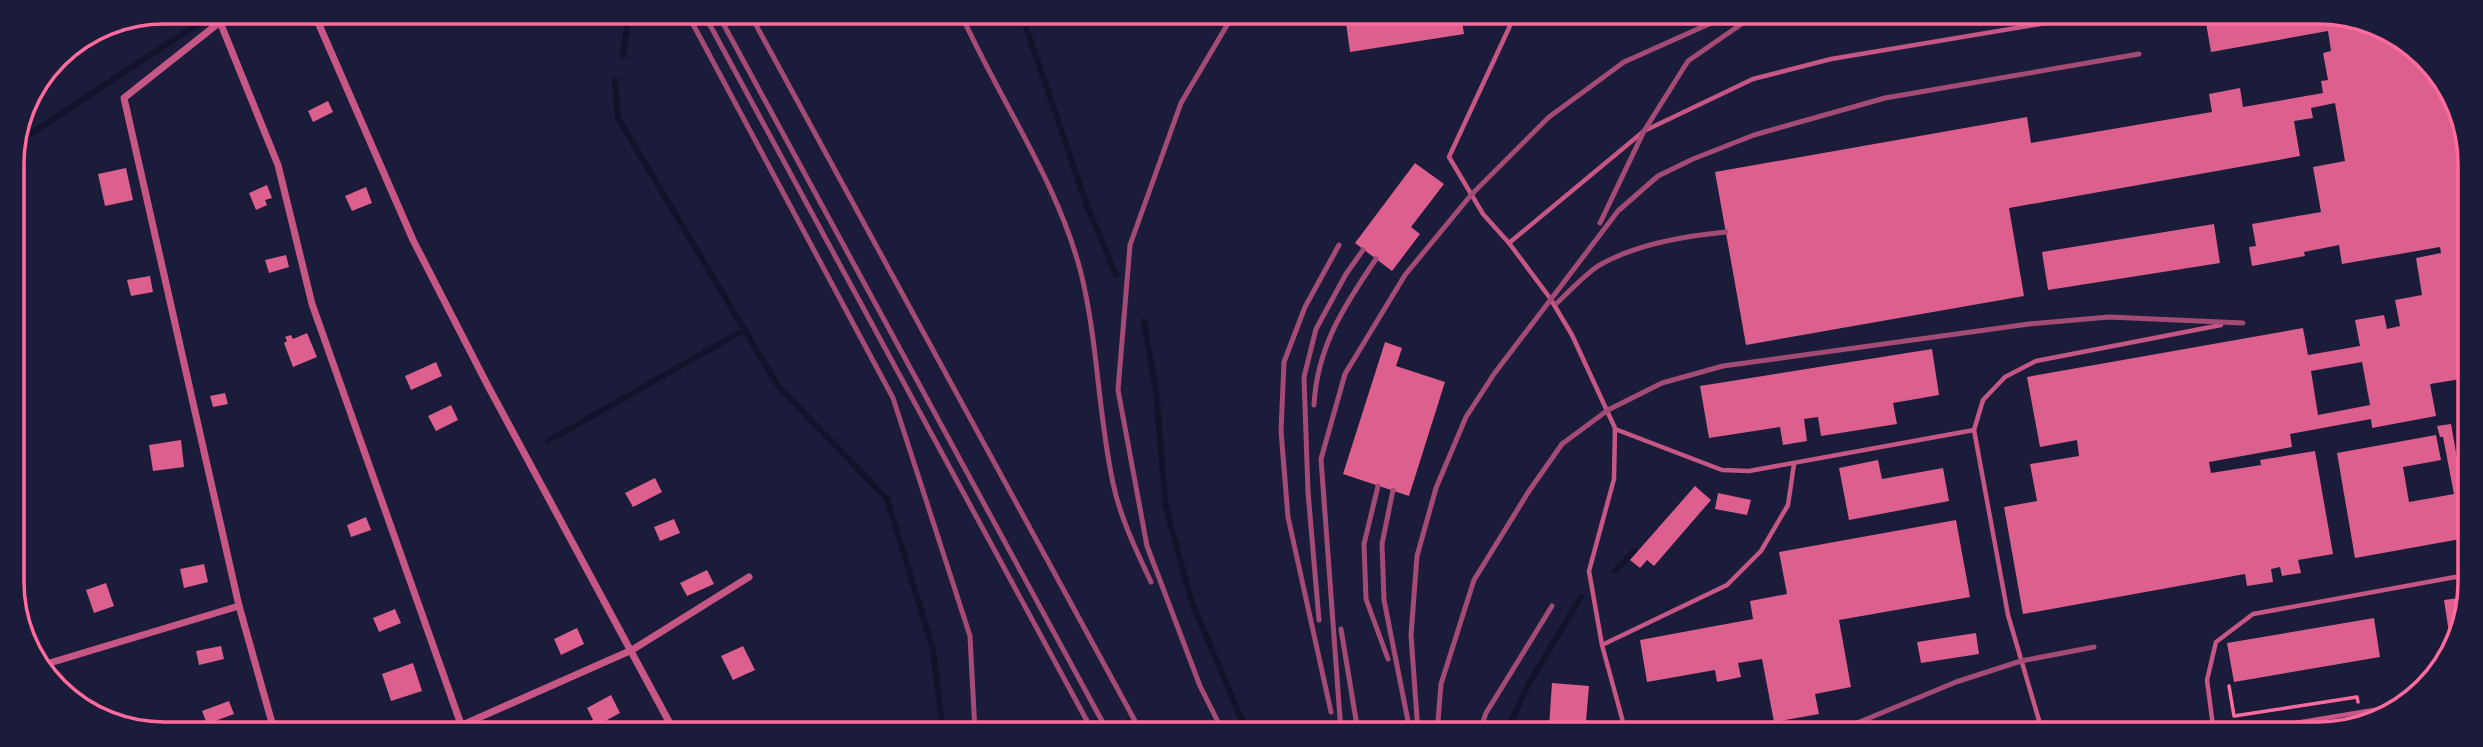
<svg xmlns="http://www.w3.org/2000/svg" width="2483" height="747" viewBox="0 0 2483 747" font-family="'Fira Sans',sans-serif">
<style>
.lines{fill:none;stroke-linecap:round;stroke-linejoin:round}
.stream{stroke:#12122b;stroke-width:6}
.building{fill:#dd5f8e;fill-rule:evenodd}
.path{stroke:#ff6b9d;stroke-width:3.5}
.service{stroke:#c65784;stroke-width:4.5}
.minor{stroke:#c65784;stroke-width:7}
.rail{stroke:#a44b75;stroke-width:5}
.rim{fill:none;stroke:#ff6b9d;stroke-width:3.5}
</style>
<rect width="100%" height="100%" fill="#1b1b3a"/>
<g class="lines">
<g class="stream">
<polyline points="1036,14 1025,24 1087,206 1116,275"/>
<polyline points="623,55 629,13"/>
<polyline points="615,81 618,118 778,386 887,499 933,649 943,731"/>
<polyline points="15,144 216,12"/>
<polyline points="1144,321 1156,392 1166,508 1192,603 1247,732"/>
<polyline points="548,441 744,330"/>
<polyline points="1615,571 1634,551"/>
<polyline points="1506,733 1528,685 1581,597"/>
</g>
</g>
<g class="building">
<polygon points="1345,15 1461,15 1464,34 1350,52"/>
<polygon points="1932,16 1957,16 1957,18 1933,22"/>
<path d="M2205,17H2358L2433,64L2468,135L2467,378L2430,384L2436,416L2372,428L2371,419L2290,434L2292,447L2209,462L2211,473L2261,465L2260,460L2315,451L2333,554L2298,560L2301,573L2282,576L2280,567L2271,569L2273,582L2247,586L2245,574L2023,614L2004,507L2037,501L2030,464L2079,456L2077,440L2040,447L2027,377L2303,328L2308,355L2360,346L2355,320L2384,315L2387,329L2400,326L2395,300L2422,295L2416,258L2441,253L2440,247L2342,264L2339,245L2304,252L2305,256L2252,266L2249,247L2256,246L2252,224L2321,212L2313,167L2345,161L2335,103L2311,108L2313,118L2294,121L2300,156L2009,208L2024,296L1746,345L1715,172L2027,117L2031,143L2212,112L2209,94L2240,88L2243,107L2323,93L2321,81L2328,80L2323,53L2331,51L2328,31L2211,52ZM2362,362L2370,405L2318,415L2311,371Z"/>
<polygon points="328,101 333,112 313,122 308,111"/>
<polygon points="1415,163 1444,184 1411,227 1420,234 1392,271 1355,243"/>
<polygon points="126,168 133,200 105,206 98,174"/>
<polygon points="267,185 272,198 265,200 267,205 256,210 249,193"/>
<polygon points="366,187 372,203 352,211 345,196"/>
<polygon points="2214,224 2220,263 2048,290 2042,252"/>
<polygon points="286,255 289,267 269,273 265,260"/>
<polygon points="150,276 153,292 131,296 127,280"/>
<polygon points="307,333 317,357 293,367 284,343 287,341 285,337 291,335 293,339"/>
<polygon points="1385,342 1402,348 1396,366 1445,382 1409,496 1343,474"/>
<polygon points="1932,349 1939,395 1893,403 1897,424 1821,436 1818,417 1804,419 1807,441 1783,445 1780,427 1709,438 1700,386"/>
<polygon points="436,362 442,376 411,390 405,376"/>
<polygon points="225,393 228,404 213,407 210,396"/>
<polygon points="451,405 458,420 436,431 428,416"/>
<polygon points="2451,424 2463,492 2466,492 2466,538 2355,558 2337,453 2436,435 2441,460 2403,467 2409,502 2454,494 2443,437 2440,437 2437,426"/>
<polygon points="181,440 184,467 153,471 149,445"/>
<polygon points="1878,460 1882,479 1943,468 1949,501 1849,520 1839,468"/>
<polygon points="655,478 662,492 633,507 625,493"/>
<polygon points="1695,486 1711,500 1654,566 1647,560 1640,568 1630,560"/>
<polygon points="1718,493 1751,500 1747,515 1715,509"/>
<polygon points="366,517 371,530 351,537 347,525"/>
<polygon points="674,519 680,533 660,541 654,527"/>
<polygon points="1956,520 1970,597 1839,620 1851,687 1815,694 1819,714 1774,722 1762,659 1738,663 1741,677 1717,682 1715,670 1647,682 1640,640 1753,619 1750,601 1787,594 1779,552"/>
<polygon points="204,564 208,582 184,588 180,569"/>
<polygon points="707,570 714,584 687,596 680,583"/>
<polygon points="106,583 114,606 94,613 86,590"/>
<polygon points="2466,597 2466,622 2451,646 2444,600"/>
<polygon points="20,606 27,632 26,632 15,612 15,607"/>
<polygon points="395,609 401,623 379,632 373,618"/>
<polygon points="2374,618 2380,657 2234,682 2227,643"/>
<polygon points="577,628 584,644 561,655 554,639"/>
<polygon points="1976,633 1979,654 1921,663 1917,642"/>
<polygon points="221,646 224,659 199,665 196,651"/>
<polygon points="743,646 755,670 733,680 721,656"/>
<polygon points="413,663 422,691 391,701 382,674"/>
<polygon points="1552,683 1589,686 1585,733 1522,733 1522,725 1549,727"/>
<polygon points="611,695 620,713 596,726 587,708"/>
<polygon points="229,701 234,714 207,724 202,711"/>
</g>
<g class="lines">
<polyline class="path" points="2229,686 2234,716 2357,697 2358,702"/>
<g class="service">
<polyline points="1515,15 1449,157 1483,214 1509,243 1550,298 1572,335 1615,428 1614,479 1589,571 1602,645 1626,733"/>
<polyline points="1509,243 1644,131 1753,79 1831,59 2052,22 2057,17"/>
<polyline points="1615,429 1722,470 1749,471 1974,430"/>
<polyline points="1602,645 1727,585 1761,551 1788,505 1794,464"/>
<polyline points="2043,734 2008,615 1974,430 1983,400 2005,377 2036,361 2221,325"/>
<polyline points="2214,734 2207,680 2216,642 2253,614 2466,575"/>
<polyline points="2229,734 2398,706"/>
</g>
<g class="minor">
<polyline points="238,12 220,22 124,98 239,606 274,730"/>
<polyline points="314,13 413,240 488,386 674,731"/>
<polyline points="220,22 278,165 312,304 463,730"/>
<polyline points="43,665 239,606"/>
<polyline points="451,730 632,650 749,577"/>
</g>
<g class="rail">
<polyline points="687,13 893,398 970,636 975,732"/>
<polyline points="704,14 1093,732"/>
<polyline points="718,14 1108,732"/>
<polyline points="750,14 1141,732"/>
<path d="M961,14C1000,101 1057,180 1081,273C1098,342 1098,414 1113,483C1120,517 1136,550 1151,582"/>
<polyline points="1600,223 1644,131 1688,61 1753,16"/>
<path d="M1557,303C1570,291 1583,276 1598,266C1635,244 1684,236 1726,232"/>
<path d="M1314,405C1317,347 1344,306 1376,259"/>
<polyline points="1378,486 1364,544 1366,599 1388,659"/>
<polyline points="1393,490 1382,544 1384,600 1409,726"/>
<polyline points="1319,620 1308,492 1304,377 1316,329 1346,274 1363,250"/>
<polyline points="1341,629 1358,732"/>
<polyline points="1331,712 1288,517 1281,431 1284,362 1305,307 1339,245"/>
<polyline points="1223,732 1200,686 1147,546 1118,390 1130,245 1181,103 1233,15"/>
<polyline points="1341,732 1321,459 1345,374 1405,275 1471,195 1549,117 1624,62 1727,16"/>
<polyline points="1418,732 1411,635 1417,556 1436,488 1466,417 1494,374 1618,211 1658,176 1693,159 1754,135 1885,98 2139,54"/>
<polyline points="1437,733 1441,684 1474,580 1529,491 1562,444 1608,410 1662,383 1723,366 2029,324 2109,317 2243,323"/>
<polyline points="1479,733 1486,713 1552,606"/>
<polyline points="1833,733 1956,682 2021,661 2094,647"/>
</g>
</g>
<path d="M0 0H2483V747H0ZM164 24H2318A140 140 0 0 1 2458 164V582A140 140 0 0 1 2318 722H164A140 140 0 0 1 24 582V164A140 140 0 0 1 164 24Z" fill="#1b1b3a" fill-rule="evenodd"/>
<path class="rim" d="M164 24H2318A140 140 0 0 1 2458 164V582A140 140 0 0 1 2318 722H164A140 140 0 0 1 24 582V164A140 140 0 0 1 164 24Z"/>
</svg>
